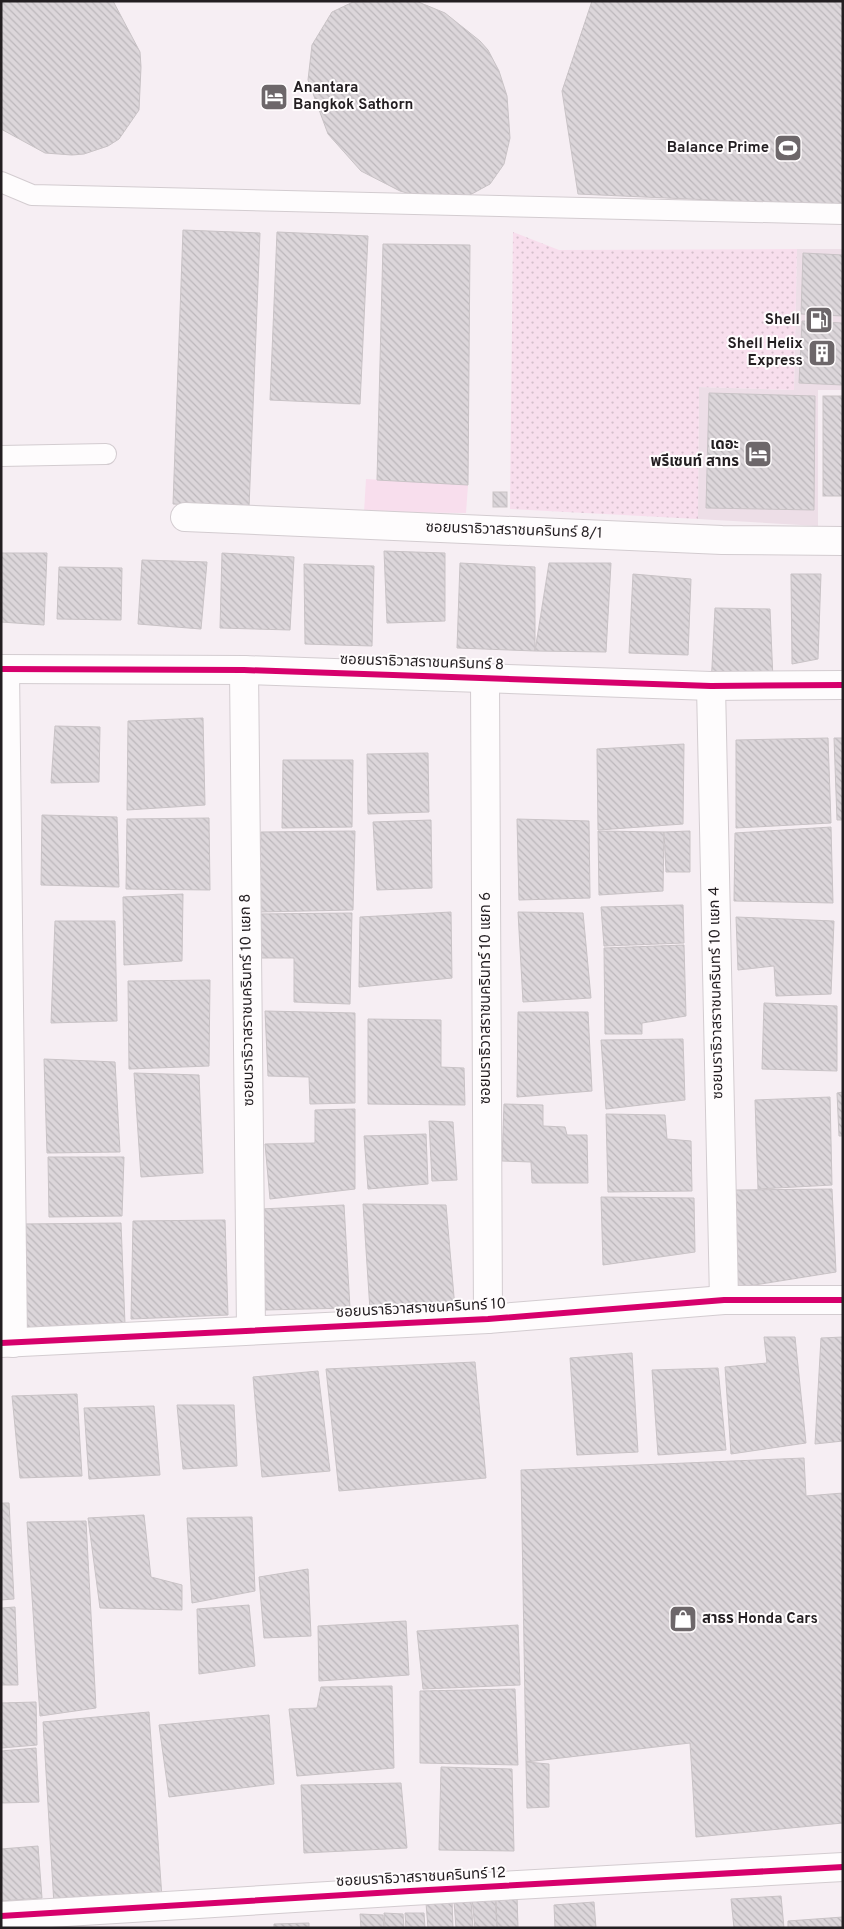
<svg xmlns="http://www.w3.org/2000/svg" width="844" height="1929" viewBox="0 0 844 1929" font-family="Overpass,'Noto Sans Thai',sans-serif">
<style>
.built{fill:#eddee7}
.grass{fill:url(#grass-dots)}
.green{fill:#f8deed}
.building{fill:url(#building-back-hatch);stroke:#c9c3c6}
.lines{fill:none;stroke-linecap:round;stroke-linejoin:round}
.lane-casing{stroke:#d3ccd0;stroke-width:22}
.street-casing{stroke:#d3ccd0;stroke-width:30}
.lane{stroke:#fefcfd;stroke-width:20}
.street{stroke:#fefcfd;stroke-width:28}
.cycleway-casing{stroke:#fffcfd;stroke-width:9}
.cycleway{stroke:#d6006c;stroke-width:6}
.labels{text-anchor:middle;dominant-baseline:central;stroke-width:4;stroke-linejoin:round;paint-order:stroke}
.poi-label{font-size:15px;font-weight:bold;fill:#231e21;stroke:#fffcfd;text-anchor:end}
.street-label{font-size:15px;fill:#231e21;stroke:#fffcfd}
</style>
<defs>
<pattern id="grass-dots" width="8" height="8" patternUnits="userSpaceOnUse" patternTransform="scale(1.25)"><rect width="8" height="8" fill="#f8deed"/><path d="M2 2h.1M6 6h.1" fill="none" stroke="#d4becb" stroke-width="1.8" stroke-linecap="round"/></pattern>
<pattern id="building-back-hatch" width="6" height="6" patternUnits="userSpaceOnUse" patternTransform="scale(1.25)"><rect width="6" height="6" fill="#dcd6da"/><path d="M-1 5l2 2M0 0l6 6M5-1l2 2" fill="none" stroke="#bcb7bb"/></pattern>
</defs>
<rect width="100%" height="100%" fill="#f6eef3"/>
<polygon class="built" points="797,249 843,249 843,390 818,390 818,526 698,519 699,387 794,390"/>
<polygon class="grass" points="513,232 559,250 797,249 794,390 699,387 698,519 510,509"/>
<polygon class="green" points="366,479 468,485 466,513 364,512"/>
<g class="building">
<polygon points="1,1 113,1 140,52 141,67 139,110 119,139 108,146 84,154 72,155 45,153 1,129"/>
<polygon points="416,1 445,13 480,41 488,50 499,71 507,96 510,138 504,164 490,184 468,196 414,195 400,191 361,171 328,134 308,80 312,45 332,12 353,2"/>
<polygon points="592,1 843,1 843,206 578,194 562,91"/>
<polygon points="183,230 260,233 249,508 173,504"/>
<polygon points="277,232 368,236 360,404 270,400"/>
<polygon points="383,244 470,245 468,485 377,480"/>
<polygon points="803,253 843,255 843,316 801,314"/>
<polygon points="802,321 843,323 843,385 799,383"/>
<polygon points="709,393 815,396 814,510 706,508"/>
<rect x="823" y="396" width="20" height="100"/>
<rect x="493" y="492" width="14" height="15"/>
<polygon points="384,551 445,553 445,621 387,623"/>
<polygon points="1,553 47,553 44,625 1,622"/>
<polygon points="222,553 294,557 290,630 220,628"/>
<polygon points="142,560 207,562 201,629 138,624"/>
<polygon points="460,563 535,567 535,651 457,648"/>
<polygon points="549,563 611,563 606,652 535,651"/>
<polygon points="304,564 374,566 372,646 305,644"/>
<polygon points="59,567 122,568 121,620 57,619"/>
<polygon points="633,574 691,579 688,655 629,653"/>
<polygon points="791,574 821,574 818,659 792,664"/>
<polygon points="715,608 770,609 773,680 711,686"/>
<polygon points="203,718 205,805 127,810 128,721"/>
<polygon points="55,726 100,727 99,782 51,783"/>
<polygon points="828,738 831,823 736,828 736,740"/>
<polygon points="834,738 843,738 843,820 837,820"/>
<polygon points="684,744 683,824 598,830 597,749"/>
<polygon points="428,753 429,812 368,814 367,754"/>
<polygon points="283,760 353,760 352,827 282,828"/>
<polygon points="42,815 117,817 119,887 41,885"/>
<polygon points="209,818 210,890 126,889 127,819"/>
<polygon points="517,819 589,821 590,898 519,900"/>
<polygon points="431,820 432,888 377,890 373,822"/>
<polygon points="831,827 833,903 734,901 735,833"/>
<polygon points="355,831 353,910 258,912 261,832"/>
<polygon points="598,831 664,832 663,891 599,895"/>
<polygon points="690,831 690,872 666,872 664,832"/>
<polygon points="183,894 182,961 124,965 123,897"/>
<polygon points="683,905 684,943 604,946 601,907"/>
<polygon points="451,912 452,978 359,987 360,917"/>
<polygon points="518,912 583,913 591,998 523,1002"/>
<polygon points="352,913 350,1004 294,1002 294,958 256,958 257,914"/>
<polygon points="736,917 834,921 831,994 776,996 774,966 738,970"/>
<polygon points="55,921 115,921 117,1021 51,1023"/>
<polygon points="684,945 686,1016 642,1023 642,1034 605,1034 604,948"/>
<polygon points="210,980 209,1066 129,1069 128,981"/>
<polygon points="764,1003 837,1006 837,1071 762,1069"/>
<polygon points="265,1011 355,1013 355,1103 310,1104 309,1077 268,1076"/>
<polygon points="518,1012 588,1012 592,1091 517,1097"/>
<polygon points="368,1019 441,1020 441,1067 464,1068 465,1105 368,1104"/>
<polygon points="683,1039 685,1100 606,1109 601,1040"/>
<polygon points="44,1059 115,1062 120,1152 47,1153"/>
<polygon points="134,1073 199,1075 203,1173 141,1177"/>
<polygon points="843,1092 843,1136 839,1136 837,1093"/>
<polygon points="830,1097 832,1185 758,1189 755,1100"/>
<polygon points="504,1104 543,1105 543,1126 565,1127 567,1135 587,1135 588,1183 532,1183 531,1162 502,1161"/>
<polygon points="355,1109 355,1189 270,1199 265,1144 315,1143 315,1110"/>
<polygon points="606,1114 665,1115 667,1139 691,1141 692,1191 608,1192"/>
<polygon points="429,1121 453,1122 457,1180 432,1181"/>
<polygon points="426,1134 428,1184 368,1189 364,1136"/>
<polygon points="48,1157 124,1157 122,1216 49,1217"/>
<polygon points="832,1189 836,1272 736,1288 735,1190"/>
<polygon points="601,1197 694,1198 695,1252 603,1265"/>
<polygon points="363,1204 446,1205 455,1308 370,1310"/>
<polygon points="344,1205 350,1308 264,1310 261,1209"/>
<polygon points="225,1220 228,1315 131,1319 133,1221"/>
<polygon points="121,1223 125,1324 23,1329 21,1224"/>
<polygon points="764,1337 795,1337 806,1443 731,1454 725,1367 767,1363"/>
<polygon points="843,1337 843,1441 815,1444 821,1338"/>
<polygon points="632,1353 638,1452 577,1455 570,1358"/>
<polygon points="475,1362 486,1478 339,1491 326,1369"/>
<polygon points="718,1368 726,1450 658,1455 652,1370"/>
<polygon points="318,1371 330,1471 262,1477 253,1377"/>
<polygon points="77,1394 82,1476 20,1478 12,1396"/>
<polygon points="177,1405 234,1405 237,1466 183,1469"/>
<polygon points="154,1406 160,1475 89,1479 84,1408"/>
<polygon points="804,1458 806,1496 843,1493 843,1823 696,1837 690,1743 526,1762 521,1470"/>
<polygon points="1,1503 9,1503 14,1599 1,1600"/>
<polygon points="144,1515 151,1577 182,1585 182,1610 100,1608 88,1518"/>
<polygon points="252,1517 255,1591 192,1603 187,1518"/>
<polygon points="86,1521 96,1708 40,1716 27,1522"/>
<polygon points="308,1569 311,1636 264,1638 259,1577"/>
<polygon points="249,1605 255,1666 199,1674 197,1609"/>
<polygon points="15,1607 18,1685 1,1685 1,1608"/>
<polygon points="406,1621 409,1675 319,1681 318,1626"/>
<polygon points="518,1625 520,1685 423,1689 417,1631"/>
<polygon points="392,1686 394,1768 297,1776 289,1709 317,1708 321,1687"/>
<polygon points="515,1689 518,1765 420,1763 420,1691"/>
<polygon points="36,1702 37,1745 1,1748 1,1703"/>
<polygon points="149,1712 162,1898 54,1905 43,1722"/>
<polygon points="269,1715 274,1784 169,1797 159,1725"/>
<polygon points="36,1748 39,1802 1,1803 1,1751"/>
<polygon points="526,1762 549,1764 549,1807 527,1808"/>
<polygon points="441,1767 512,1769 514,1851 439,1850"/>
<polygon points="401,1783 407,1848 304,1853 301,1785"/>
<polygon points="38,1846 42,1898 1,1901 1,1849"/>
<polygon points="517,1896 518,1928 497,1928 496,1897"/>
<polygon points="781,1896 784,1928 734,1928 731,1899"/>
<polygon points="495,1897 497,1928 475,1928 472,1899"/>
<polygon points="471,1900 473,1928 456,1928 454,1901"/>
<polygon points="452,1901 453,1928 428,1928 426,1903"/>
<polygon points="594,1902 596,1928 555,1928 554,1905"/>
<polygon points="384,1913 403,1914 404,1928 385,1928"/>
<polygon points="405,1913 424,1913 425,1928 406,1928"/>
<polygon points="360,1914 383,1915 384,1928 361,1928"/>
<polygon points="843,1917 843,1928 788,1928 788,1921"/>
<polygon points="309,1923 309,1928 274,1928 274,1924"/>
</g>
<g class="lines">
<defs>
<g id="lane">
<polyline points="1,182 32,195 843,214"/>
<polyline points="1,456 106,454"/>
</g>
<g id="street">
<polyline points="185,517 722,540 843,541"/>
<polyline points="1,669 244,670 711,686 843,685"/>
<polyline points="5,669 13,1343"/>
<polyline points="244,670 251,1330"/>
<polyline points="485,678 488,1319"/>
<polyline points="711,686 724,1300"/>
<polyline points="1,1343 488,1319 724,1300 843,1300"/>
<polyline points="1,1916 410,1891 843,1867"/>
</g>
</defs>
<use href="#lane" class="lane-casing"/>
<use href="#street" class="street-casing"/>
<use href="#lane" class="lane"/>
<use href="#street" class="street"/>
<defs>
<g id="cycleway">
<polyline points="1,669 244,670 711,686 843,685"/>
<polyline points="1,1343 488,1319 724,1300 843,1300"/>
<polyline points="1,1916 410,1891 843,1867"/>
</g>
</defs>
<use href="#cycleway" class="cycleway-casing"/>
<use href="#cycleway" class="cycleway"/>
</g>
<defs>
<symbol id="hotel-square" viewBox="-11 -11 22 22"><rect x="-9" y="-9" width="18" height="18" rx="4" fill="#6d676a" stroke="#fffcfd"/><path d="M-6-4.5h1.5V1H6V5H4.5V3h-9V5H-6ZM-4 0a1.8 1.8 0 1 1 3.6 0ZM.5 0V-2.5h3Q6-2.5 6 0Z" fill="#fff"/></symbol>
<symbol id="stadium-square" viewBox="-11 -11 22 22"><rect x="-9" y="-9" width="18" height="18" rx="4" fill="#6d676a" stroke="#fffcfd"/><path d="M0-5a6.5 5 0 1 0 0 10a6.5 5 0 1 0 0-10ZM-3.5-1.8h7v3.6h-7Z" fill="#fff"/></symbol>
<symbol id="fuel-square" viewBox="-11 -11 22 22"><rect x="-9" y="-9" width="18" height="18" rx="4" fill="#6d676a" stroke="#fffcfd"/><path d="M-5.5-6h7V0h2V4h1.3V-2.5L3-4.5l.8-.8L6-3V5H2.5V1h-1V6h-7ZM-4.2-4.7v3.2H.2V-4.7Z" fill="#fff"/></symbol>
<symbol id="building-square" viewBox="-11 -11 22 22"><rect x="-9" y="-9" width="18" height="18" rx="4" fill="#6d676a" stroke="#fffcfd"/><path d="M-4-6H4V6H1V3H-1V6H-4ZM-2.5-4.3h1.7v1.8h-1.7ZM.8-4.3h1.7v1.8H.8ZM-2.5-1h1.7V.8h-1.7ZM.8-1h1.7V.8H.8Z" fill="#fff"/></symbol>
<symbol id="shop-square" viewBox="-11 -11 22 22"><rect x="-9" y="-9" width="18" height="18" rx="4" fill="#6d676a" stroke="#fffcfd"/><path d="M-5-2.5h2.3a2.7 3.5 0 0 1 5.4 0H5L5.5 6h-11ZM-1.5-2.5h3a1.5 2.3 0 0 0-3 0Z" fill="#fff"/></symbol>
</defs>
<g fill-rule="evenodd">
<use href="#hotel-square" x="258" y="81" width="32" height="32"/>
<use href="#stadium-square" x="772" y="132" width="32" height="32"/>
<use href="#fuel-square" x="803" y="304" width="32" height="32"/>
<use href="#building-square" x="806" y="337" width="32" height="32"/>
<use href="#hotel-square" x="742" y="438" width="32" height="32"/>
<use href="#shop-square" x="667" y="1603" width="32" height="32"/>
</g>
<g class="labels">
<g class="poi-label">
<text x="293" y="88" text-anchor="start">Anantara<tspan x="293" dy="17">Bangkok Sathorn</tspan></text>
<text x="769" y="148">Balance Prime</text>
<text x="800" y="320">Shell</text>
<text x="803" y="344">Shell Helix<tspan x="803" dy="17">Express</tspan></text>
<text x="739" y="445">เดอะ<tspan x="739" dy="17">พรีเซนท์ สาทร</tspan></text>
<text x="702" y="1619" text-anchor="start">สาธร Honda Cars</text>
</g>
<g class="street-label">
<text transform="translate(514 531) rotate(2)">ซอยนราธิวาสราชนครินทร์ 8/1</text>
<text transform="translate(422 663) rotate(2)">ซอยนราธิวาสราชนครินทร์ 8</text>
<text transform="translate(717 993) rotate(-91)">ซอยนราธิวาสราชนครินทร์ 10 แยก 4</text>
<text transform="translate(486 998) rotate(-90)">ซอยนราธิวาสราชนครินทร์ 10 แยก 6</text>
<text transform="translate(248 1000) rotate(-91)">ซอยนราธิวาสราชนครินทร์ 10 แยก 8</text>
<text transform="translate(421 1309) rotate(-3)">ซอยนราธิวาสราชนครินทร์ 10</text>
<text transform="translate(421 1878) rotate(-3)">ซอยนราธิวาสราชนครินทร์ 12</text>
</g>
</g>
<rect width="844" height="1929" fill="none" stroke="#231e21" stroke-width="5"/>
</svg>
